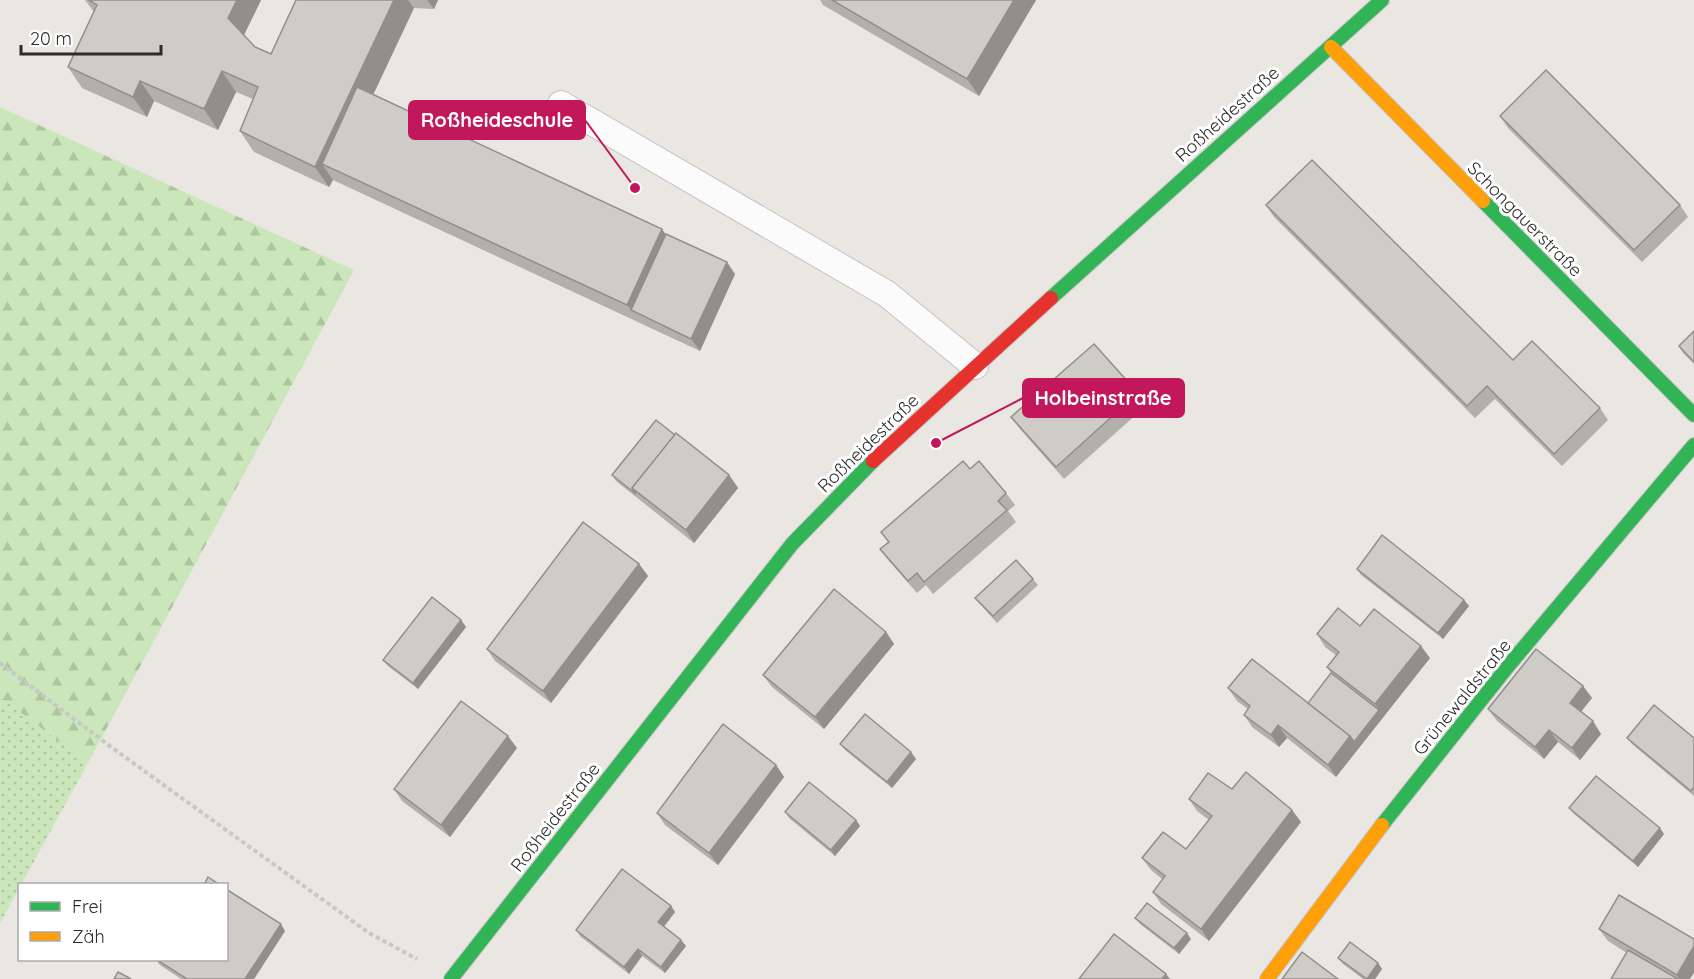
<svg xmlns="http://www.w3.org/2000/svg" width="1694" height="979" viewBox="0 0 1694 979" font-family="Quicksand,sans-serif">
<style>
.grass{fill:url(#grass-dots)}
.forest{fill:url(#forest-firs)}
.lines{fill:none;stroke-linecap:round;stroke-linejoin:round}
.lane-casing{stroke:#c4c2c3;stroke-width:28}
.fast-casing{stroke:#c4c2c3;stroke-width:16}
.slow-casing{stroke:#c4c2c3;stroke-width:16}
.jam-casing{stroke:#c4c2c3;stroke-width:16}
.path{stroke:#c8c8c7;stroke-width:4;stroke-dasharray:4.5 3;stroke-linecap:butt}
.lane{stroke:#fcfbfb;stroke-width:26}
.fast{stroke:#30b455;stroke-width:14}
.slow{stroke:#ff9f0a;stroke-width:14}
.jam{stroke:#e5322d;stroke-width:14}
.wall{fill:#b2afac}
.shaded-wall{fill:#918f8c}
.building{fill:#cfccc8;stroke:#918f8c;stroke-width:1.5}
.labels{text-anchor:middle;dominant-baseline:central;stroke-width:6;stroke-linejoin:round;paint-order:stroke}
.street-label{font-size:18px;fill:#2c2c2c;stroke:#fff}
.leader{fill:none;stroke:#c2185b;stroke-width:2}
.callout-dot{fill:#c2185b;stroke:#fff;stroke-width:2}
.callout{fill:#c2185b;stroke:#c2185b;stroke-width:2}
.callout-label{font-size:20px;text-anchor:middle;font-weight:bold;fill:#fff}
</style>
<defs>
<pattern id="grass-dots" width="8" height="8" patternUnits="userSpaceOnUse" patternTransform="scale(1.5)"><rect width="8" height="8" fill="#cbe6ba"/><path d="M2 2h.1M6 6h.1" fill="none" stroke="#aec5a0" stroke-width="1.8" stroke-linecap="round"/></pattern>
<pattern id="forest-firs" width="22" height="20" patternUnits="userSpaceOnUse" patternTransform="scale(1.5)"><rect width="22" height="20" fill="#cbe6ba"/><path d="M5 1l3.5 6h-7zM16 11l3.5 6h-7z" fill="#aec5a0"/></pattern>
</defs>
<rect width="100%" height="100%" fill="#eae6e2"/>
<polygon class="grass" points="0,697 88,763 0,923"/>
<polygon class="forest" points="0,107 354,270 88,763 0,697"/>
<g class="lines">
<defs>
<polyline id="lane" points="561,104 887,294 975,366"/>
<g id="fast">
<polyline points="1483,201 1694,415"/>
<polyline points="1051,298 1382,0"/>
<polyline points="1382,825 1509,665 1694,445"/>
<polyline points="451,979 792,544 873,461"/>
</g>
<g id="slow">
<polyline points="1331,47 1483,201"/>
<polyline points="1267,979 1382,825"/>
</g>
<polyline id="jam" points="873,461 1051,298"/>
</defs>
<use href="#lane" class="lane-casing"/>
<use href="#fast" class="fast-casing"/>
<use href="#slow" class="slow-casing"/>
<use href="#jam" class="jam-casing"/>
<polyline class="path" points="0,663 111,747 369,933 417,959"/>
<use href="#lane" class="lane"/>
<use href="#fast" class="fast"/>
<use href="#slow" class="slow"/>
<use href="#jam" class="jam"/>
</g>
<g class="wall">
<polygon points="85,0 261,0 244,35 255,47 271,54 296,0 438,0 434,9 414,8 373,95 666,234 735,274 700,351 333,180 329,187 254,152 240,131 253,99 236,92 218,130 154,101 147,117 82,88 68,67 94,12"/>
<polygon points="820,0 1036,0 979,96 823,5"/>
<polygon points="1500,116 1680,205 1688,217 1642,262 1508,128"/>
<polygon points="1266,205 1513,360 1600,408 1608,420 1562,466 1495,399 1475,418 1274,217"/>
<polygon points="1694,331 1694,364 1683,353 1679,346"/>
<polygon points="1138,393 1147,405 1064,479 1020,429 1011,417"/>
<polygon points="675,435 729,475 738,488 694,543 616,481 612,475"/>
<polygon points="970,469 1006,493 1015,505 1008,511 1016,522 933,594 926,585 917,593 889,561 880,549 888,542 881,532"/>
<polygon points="639,564 648,576 551,703 495,661 487,649"/>
<polygon points="1357,569 1464,600 1469,606 1443,639 1361,575"/>
<polygon points="1033,579 1038,585 997,623 980,604 975,598"/>
<polygon points="461,620 466,627 418,689 388,666 383,660"/>
<polygon points="1360,626 1430,658 1336,777 1287,738 1279,747 1252,727 1244,715 1248,709 1237,701 1228,688 1308,703 1331,673 1327,667 1337,656 1325,647 1317,634"/>
<polygon points="886,632 894,644 824,729 772,687 763,675"/>
<polygon points="1583,686 1592,698 1581,712 1601,734 1580,760 1558,742 1544,759 1497,721 1488,709"/>
<polygon points="1627,738 1694,738 1694,796 1632,744"/>
<polygon points="840,744 916,759 892,788 845,750"/>
<polygon points="517,748 450,837 402,801 394,789"/>
<polygon points="776,765 784,777 718,865 665,825 657,813"/>
<polygon points="1232,789 1292,810 1301,822 1209,941 1161,904 1153,892 1162,879 1151,870 1142,858 1186,849 1209,820 1197,811 1189,799"/>
<polygon points="1569,808 1664,834 1638,867 1574,814"/>
<polygon points="785,812 856,820 860,826 835,856 789,818"/>
<polygon points="671,906 675,912 664,926 686,946 665,973 642,956 629,974 581,937 576,930"/>
<polygon points="1135,918 1191,939 1179,954 1140,924"/>
<polygon points="1599,929 1690,979 1611,979 1627,953 1608,941"/>
<polygon points="285,931 254,979 181,979 160,965 156,960"/>
<polygon points="1338,958 1378,963 1382,969 1375,979 1363,979 1343,964"/>
</g>
<g class="shaded-wall">
<polygon points="237,0 261,0 242,39 228,18"/>
<polygon points="394,0 408,0 414,8 337,171 322,164 333,180 329,187 315,167"/>
<polygon points="427,0 438,0 434,9"/>
<polygon points="1014,0 1036,0 979,96 967,79"/>
<polygon points="222,71 236,92 218,130 204,109"/>
<polygon points="140,81 154,101 147,117 133,97"/>
<polygon points="662,229 674,246 631,310 627,305"/>
<polygon points="727,262 735,274 700,351 691,339"/>
<polygon points="729,475 738,488 694,543 686,530"/>
<polygon points="639,564 648,576 551,703 543,691"/>
<polygon points="1464,600 1469,606 1443,639 1438,633"/>
<polygon points="461,620 466,627 418,689 413,683"/>
<polygon points="886,632 894,644 824,729 815,717"/>
<polygon points="1421,646 1430,658 1336,777 1328,765 1350,736 1379,710 1375,704"/>
<polygon points="1583,686 1592,698 1578,715 1570,703"/>
<polygon points="1593,721 1601,734 1580,760 1572,748"/>
<polygon points="1278,725 1287,738 1279,747 1271,735"/>
<polygon points="1549,730 1558,742 1544,759 1535,747"/>
<polygon points="508,736 517,748 450,837 441,825"/>
<polygon points="911,752 916,759 892,788 887,782"/>
<polygon points="776,765 784,777 718,865 709,853"/>
<polygon points="1292,810 1301,822 1209,941 1201,929"/>
<polygon points="856,820 860,826 835,856 831,850"/>
<polygon points="1660,828 1664,834 1638,867 1633,861"/>
<polygon points="671,906 675,912 663,928 658,922"/>
<polygon points="281,924 285,931 254,979 245,979"/>
<polygon points="1187,933 1191,939 1179,954 1174,948"/>
<polygon points="681,940 686,946 665,973 661,967"/>
<polygon points="1694,946 1694,973 1690,979 1679,979 1677,975"/>
<polygon points="638,949 642,956 629,974 624,967"/>
<polygon points="1378,963 1382,969 1375,979 1367,979"/>
<polygon points="1166,974 1170,979 1162,979"/>
</g>
<g class="building">
<polygon points="89,0 237,0 228,18 255,47 271,54 296,0 394,0 315,167 240,131 258,87 222,71 204,109 140,81 133,97 68,67 97,5"/>
<polygon points="832,0 1014,0 967,79"/>
<polygon points="1546,70 1680,205 1634,250 1500,116"/>
<polygon points="357,87 662,229 627,305 322,164"/>
<polygon points="1312,160 1513,360 1532,341 1600,408 1554,454 1487,386 1467,406 1266,205"/>
<polygon points="666,234 727,262 691,339 631,310"/>
<polygon points="1694,331 1694,362 1679,346"/>
<polygon points="1094,344 1138,393 1056,467 1011,417"/>
<polygon points="656,420 675,435 632,488 636,494 612,475"/>
<polygon points="676,433 729,475 686,530 632,488"/>
<polygon points="963,461 970,469 979,461 1006,493 998,501 1007,510 924,582 917,573 908,581 880,549 889,542 881,532"/>
<polygon points="583,522 639,564 543,691 487,649"/>
<polygon points="1382,535 1464,600 1438,633 1357,569"/>
<polygon points="1016,560 1033,579 993,616 975,598"/>
<polygon points="834,589 886,632 815,717 763,675"/>
<polygon points="432,597 461,620 413,683 383,660"/>
<polygon points="1338,608 1360,626 1374,609 1421,646 1375,704 1327,667 1339,652 1317,634"/>
<polygon points="1536,649 1583,686 1570,703 1593,721 1572,748 1549,730 1535,747 1488,709"/>
<polygon points="1252,659 1350,736 1328,765 1278,725 1271,735 1244,715 1250,706 1228,688"/>
<polygon points="1331,673 1379,710 1354,742 1350,736 1308,703"/>
<polygon points="461,701 508,736 441,825 394,789"/>
<polygon points="1654,705 1694,738 1694,787 1691,791 1627,738"/>
<polygon points="865,714 911,752 887,782 840,744"/>
<polygon points="723,724 776,765 709,853 657,813"/>
<polygon points="1246,772 1292,810 1201,929 1153,892 1165,876 1142,858 1163,832 1186,849 1212,816 1189,799 1208,773 1232,789"/>
<polygon points="1596,776 1660,828 1633,861 1569,808"/>
<polygon points="809,782 856,820 831,850 785,812"/>
<polygon points="622,869 671,906 658,922 681,940 661,967 638,949 624,967 576,930"/>
<polygon points="208,877 220,885 204,885"/>
<polygon points="226,889 281,924 245,979 187,979 157,960 226,960"/>
<polygon points="1619,895 1694,939 1694,946 1677,975 1599,929"/>
<polygon points="1147,903 1187,933 1174,948 1135,918"/>
<polygon points="1114,934 1166,974 1162,979 1079,979"/>
<polygon points="1350,942 1378,963 1367,979 1338,958"/>
<polygon points="1628,950 1678,979 1611,979"/>
<polygon points="1302,952 1338,979 1282,979"/>
<polygon points="118,972 131,979 114,979"/>
</g>
<g class="labels">
<g class="street-label">
<text transform="translate(1227 114) rotate(-42)">Roßheidestraße</text>
<text transform="translate(1525 219) rotate(45)">Schongauerstraße</text>
<text transform="translate(868 443) rotate(-44)">Roßheidestraße</text>
<text transform="translate(1462 697) rotate(-51)">Grünewaldstraße</text>
<text transform="translate(555 817) rotate(-52)">Roßheidestraße</text>
</g>
</g>
<path class="leader" d="M635 188L585 120M936 443L1023 398"/>
<g class="callout-dot">
<circle cx="635" cy="188" r="6"/>
<circle cx="936" cy="443" r="6"/>
</g>
<g class="callout">
<rect x="409" y="101" width="176" height="38" rx="6"/>
<rect x="1023" y="379" width="161" height="38" rx="6"/>
</g>
<g class="callout-label">
<text x="497" y="127">Roßheideschule</text>
<text x="1103" y="405">Holbeinstraße</text>
</g>
<rect x="18" y="883" width="210" height="78" fill="#ffffff" stroke="#ababab" stroke-width="1.5"/>
<rect x="30" y="902" width="30" height="9" fill="#30b455" stroke="#ababab" stroke-width="1.5"/>
<text x="72" y="913" font-size="18" fill="#2c2c2c">Frei</text>
<rect x="30" y="932" width="30" height="9" fill="#ff9f0a" stroke="#ababab" stroke-width="1.5"/>
<text x="72" y="943" font-size="18" fill="#2c2c2c">Zäh</text>
<path d="M21 45v9h140v-9" fill="none" stroke="#2c2c2c" stroke-width="3"/>
<text x="30" y="45" font-size="18" fill="#2c2c2c" stroke="#ffffff" stroke-width="4.5" paint-order="stroke">20 m</text>
</svg>
